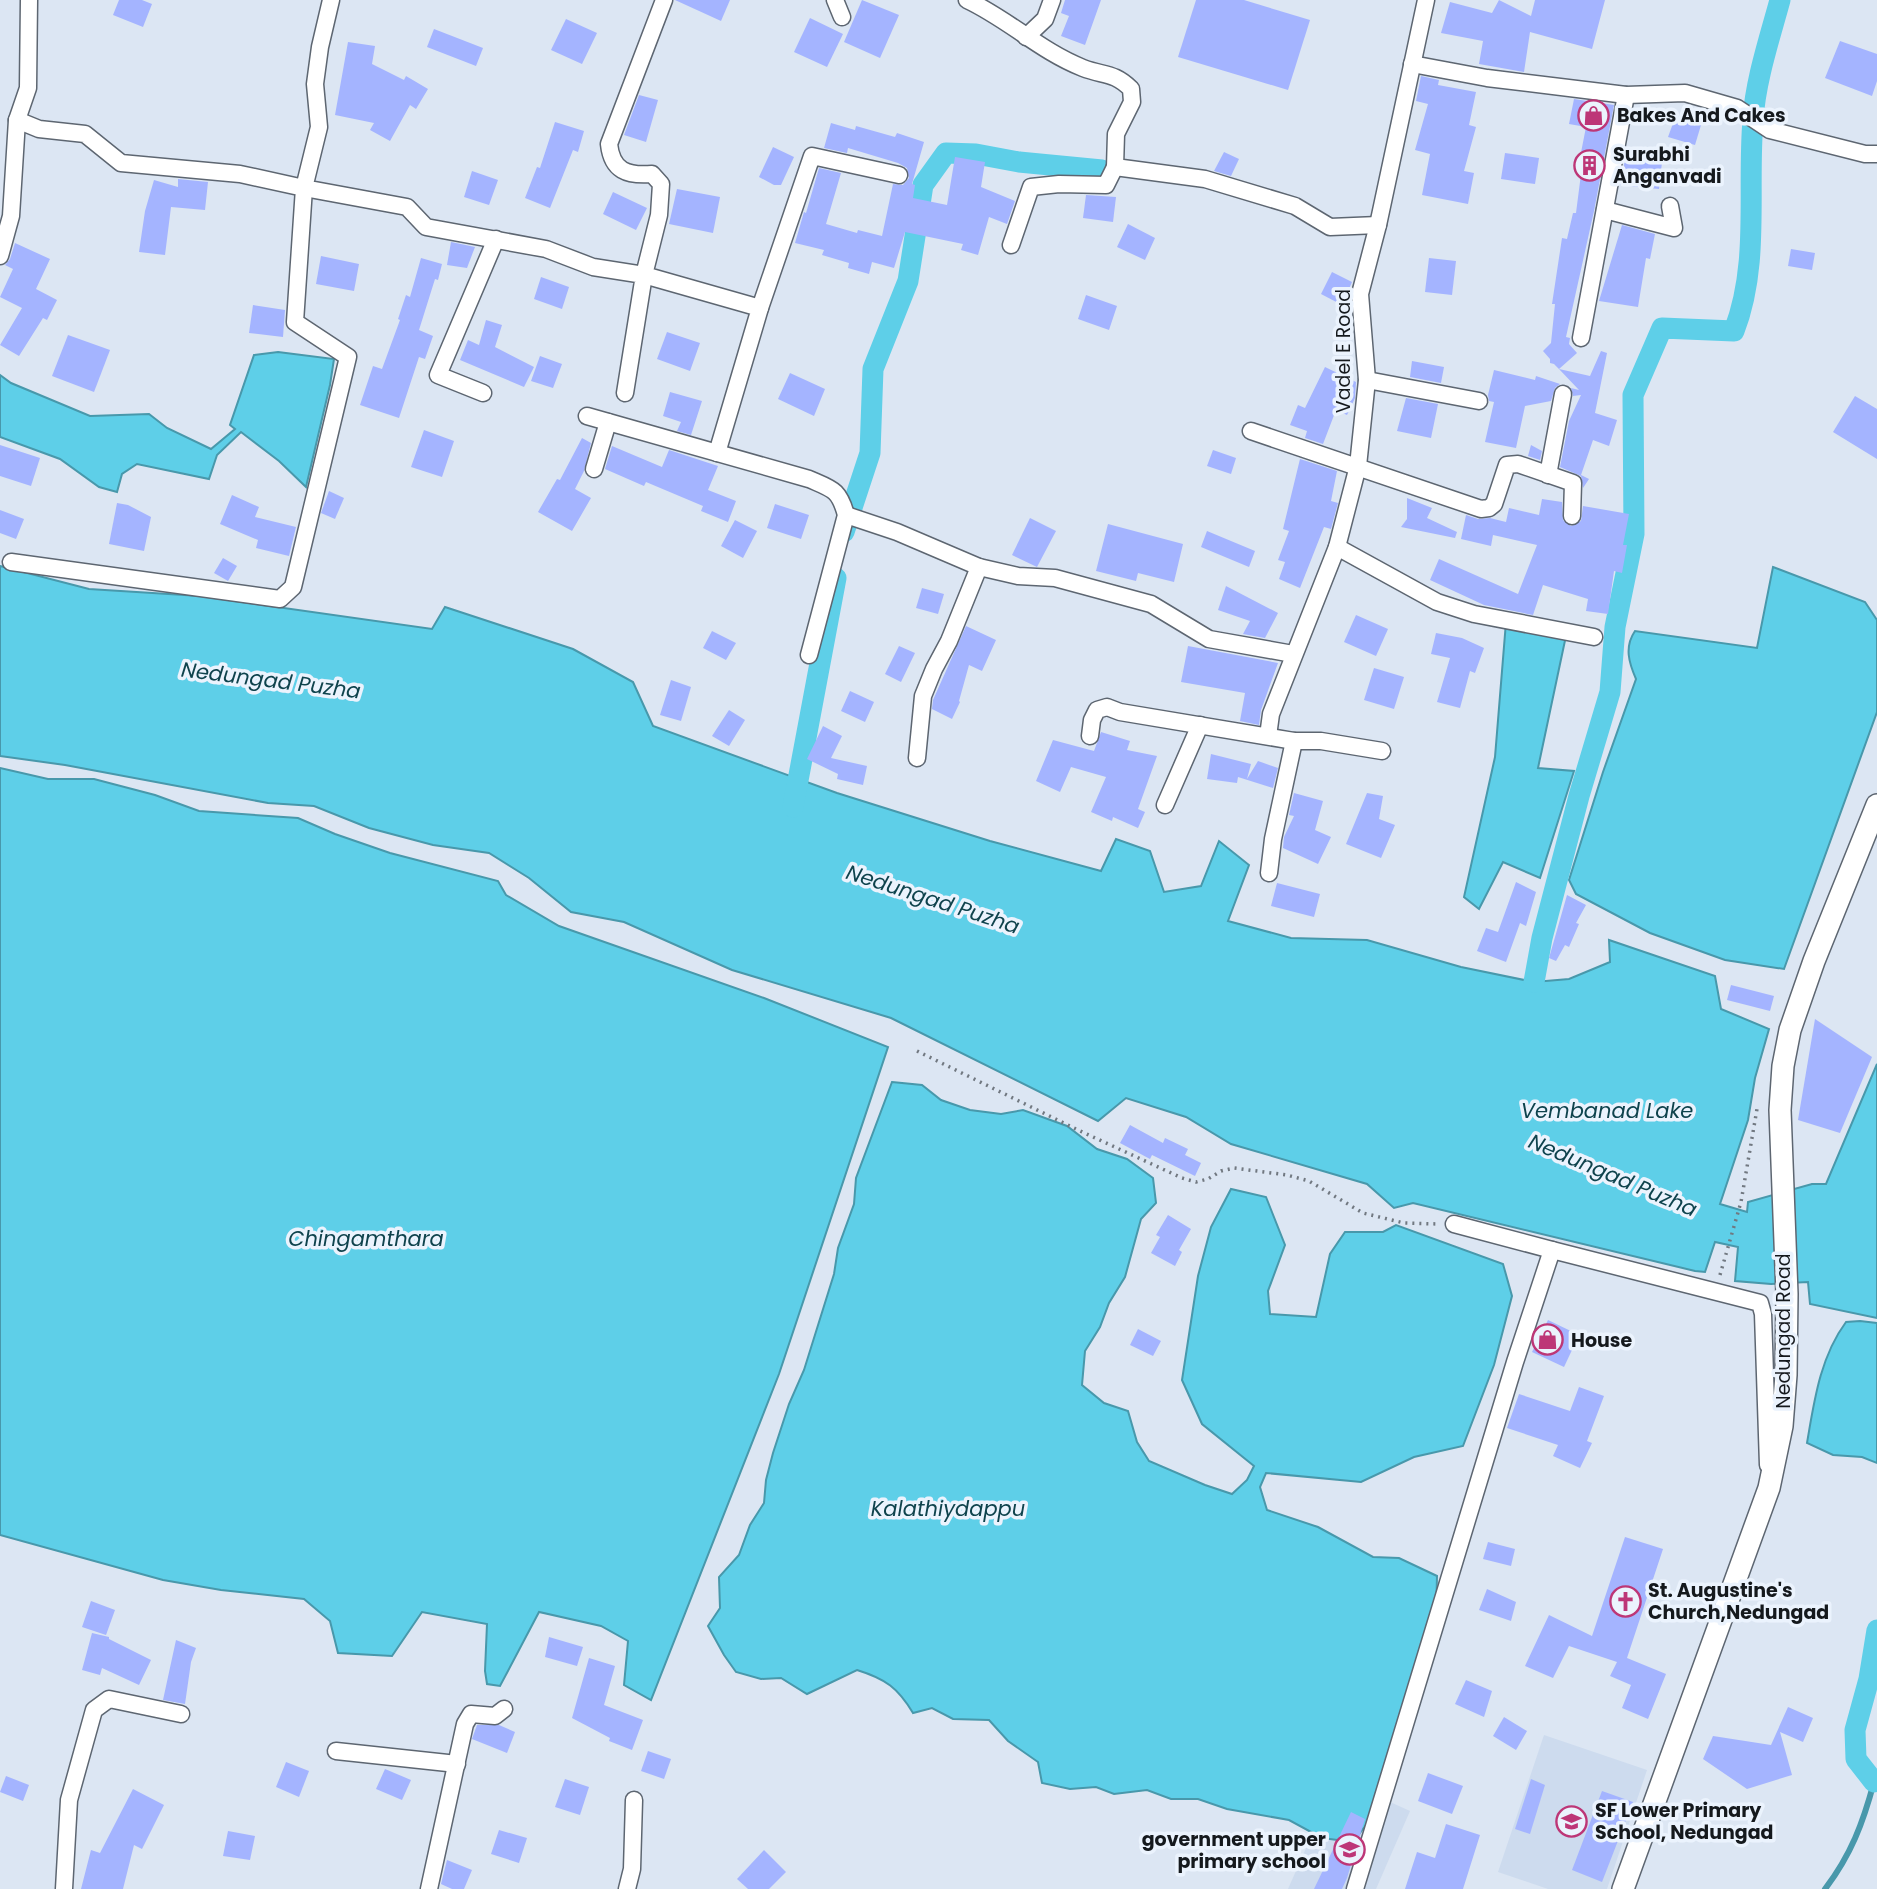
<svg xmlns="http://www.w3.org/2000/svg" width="1877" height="1889" viewBox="0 0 1877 1889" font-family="Poppins,sans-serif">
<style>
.built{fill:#cddbee}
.water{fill:#5ecfe8;stroke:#4898ab;stroke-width:2}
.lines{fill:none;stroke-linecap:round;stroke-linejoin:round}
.stream{stroke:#4898ab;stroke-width:6}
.canal{stroke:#5ecfe8;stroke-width:21}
.building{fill:#a4b4ff}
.minor-casing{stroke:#5d6671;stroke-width:19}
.tertiary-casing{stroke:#5d6671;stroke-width:24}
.path{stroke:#717880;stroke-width:3.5;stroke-dasharray:2 5;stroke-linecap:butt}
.minor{stroke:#fff;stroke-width:16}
.tertiary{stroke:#fff;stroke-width:21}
.labels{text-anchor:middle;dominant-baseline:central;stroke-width:7;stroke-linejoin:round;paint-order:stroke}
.poi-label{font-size:19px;font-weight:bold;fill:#15191d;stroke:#ebf3fd;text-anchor:start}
.street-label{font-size:19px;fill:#15191d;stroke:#ebf3fd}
.water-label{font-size:21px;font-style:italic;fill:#0f434d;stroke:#ebf3fd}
</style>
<rect width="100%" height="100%" fill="#dce6f3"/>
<g class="built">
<polygon points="1544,1735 1647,1770 1607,1889 1548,1889 1498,1872"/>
<polygon points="1337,1778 1410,1811 1376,1889 1288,1889"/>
</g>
<g class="water">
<polygon points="278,352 334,359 330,385 306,487 279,461 241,432 217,455 209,479 137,464 122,474 117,492 99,487 60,459 0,437 0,375 11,383 90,416 149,414 167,428 211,449 235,429 230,425 254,355"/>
<polygon points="0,566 89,589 200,596 432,629 445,607 573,649 633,682 653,726 837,793 990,841 1101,871 1116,839 1150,851 1164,892 1201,886 1219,841 1249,865 1228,921 1291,938 1367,940 1461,967 1534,982 1569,979 1610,962 1609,940 1715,976 1721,1009 1769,1029 1755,1078 1748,1120 1720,1204 1747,1212 1748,1202 1812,1184 1826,1184 1877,1064 1877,1318 1810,1304 1808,1282 1771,1284 1735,1281 1738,1247 1715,1242 1705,1272 1695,1271 1413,1203 1394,1208 1367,1184 1231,1144 1186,1117 1126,1098 1098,1121 891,1018 732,970 624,922 571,912 529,878 489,853 433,845 369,828 314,806 268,803 65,765 0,756"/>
<path d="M1773,567L1865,602L1877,620V712L1784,969L1725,960L1650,933L1576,894L1569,880L1603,772L1636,679C1629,663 1624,647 1635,631L1757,648Z"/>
<polygon points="1506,622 1567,631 1538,768 1574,771 1540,878 1503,862 1479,909 1464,897 1495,757"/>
<polygon points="0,768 48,779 94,779 155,795 199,811 298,818 335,834 390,853 498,881 506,895 559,926 764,998 888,1047 779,1374 651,1700 624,1685 628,1641 601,1626 539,1612 500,1686 487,1684 485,1671 487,1624 422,1612 392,1656 338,1653 330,1621 304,1599 221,1590 163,1580 0,1535"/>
<path d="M892,1082L922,1085L941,1100L970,1110L1001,1114L1023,1110L1067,1126L1097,1149L1127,1159L1153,1178L1156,1203L1141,1219L1125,1277L1109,1303L1100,1327L1085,1351L1082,1385L1104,1403L1128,1411L1137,1442L1149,1461L1205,1485L1232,1494L1247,1480L1254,1466L1202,1424L1182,1380L1198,1276L1211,1227L1231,1189L1266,1197L1285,1245L1268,1291L1270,1314L1316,1317L1330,1254L1345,1232H1383L1396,1225L1503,1264L1512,1296L1494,1365L1463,1446L1414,1457L1361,1482L1266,1473L1260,1487L1267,1510L1318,1527L1373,1557L1399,1558L1437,1576L1436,1616L1373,1816L1353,1842L1322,1838L1289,1820L1227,1809L1198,1799H1171L1147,1790L1114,1794L1096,1787L1070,1789L1042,1783L1038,1762L1008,1741L989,1720L953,1719L932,1708L913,1713C898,1688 886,1679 857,1670L807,1694L781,1678L761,1679L736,1672L724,1655L708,1626L720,1608L719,1577L739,1555L750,1525L764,1503L766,1480L773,1453L789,1404L804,1370L834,1274L838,1248L854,1204L856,1178Z"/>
<path d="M1860,1321L1877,1323V1463L1862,1457L1833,1455L1807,1443C1814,1402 1820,1357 1846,1322Z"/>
</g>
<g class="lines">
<path class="stream" d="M1825,1889C1851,1855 1863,1823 1874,1782L1877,1781"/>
<g class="canal">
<polyline points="844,532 870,453 873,369 908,281 923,185 946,153 976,154 1019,162 1102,170"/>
<polyline points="793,807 836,578"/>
<path d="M1534,982L1542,938L1579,796L1610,692L1615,627L1634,534L1633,395L1662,328L1734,331C1760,264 1747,190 1753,120C1755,82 1770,37 1780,0"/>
<polyline points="1874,1782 1856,1759 1855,1730 1869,1679 1877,1630"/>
</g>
</g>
<g class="building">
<polygon points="119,0 142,0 152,4 143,27 113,15"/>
<polygon points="675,0 730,0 721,21"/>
<polygon points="862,0 899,15 880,58 844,42"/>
<polygon points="1065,0 1101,0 1085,45 1061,36 1069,16 1061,13"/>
<polygon points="1196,0 1244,0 1310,20 1288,90 1178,57"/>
<polygon points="1499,0 1531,16 1535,0 1605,0 1592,49 1530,32 1524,72 1479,64 1483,41 1441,33 1450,2 1492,13"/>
<polygon points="810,18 843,34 827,67 794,52"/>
<polygon points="566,19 597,33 582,64 551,50"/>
<polygon points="434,29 483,48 476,66 427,47"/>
<polygon points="1840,41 1877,54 1877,81 1872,96 1825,78"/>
<polygon points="348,42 375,46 372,64 404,80 406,76 428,89 416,109 410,105 390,141 370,130 374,123 335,115"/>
<polygon points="1421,76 1439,80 1438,85 1476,92 1469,125 1476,127 1464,171 1474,173 1468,204 1422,195 1430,154 1415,150 1428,104 1416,101"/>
<polygon points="639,95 658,100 646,142 624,135"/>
<polygon points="1574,99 1614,105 1594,211 1566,337 1570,338 1569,344 1577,353 1559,369 1554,364 1550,363 1550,359 1543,351 1551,343 1555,304 1552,304 1562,238 1567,239 1573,213 1576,213 1581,174 1577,173 1586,127 1569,124"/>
<polygon points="1675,118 1701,125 1695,145 1668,137"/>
<polygon points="555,122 584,131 578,152 573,150 550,208 525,198 537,167 540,168"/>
<polygon points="831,123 855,130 856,126 895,137 897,133 924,142 912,184 915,185 913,198 947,205 955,157 985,162 981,187 1015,201 1007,224 989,217 978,255 961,250 963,244 905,232 894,268 872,262 869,274 848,268 849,263 822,255 824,250 795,243 804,212 806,213 819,168 841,173 826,224 857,233 858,230 882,236 893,184 903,185 909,178 907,168 898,163 848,148 847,153 824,148"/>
<polygon points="773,147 794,157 781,185 774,185 759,177"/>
<polygon points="1224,152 1239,159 1231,176 1214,171"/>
<polygon points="1505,153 1539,158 1535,184 1501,179"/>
<polygon points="1625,160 1662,162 1659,189 1620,185"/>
<polygon points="472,171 498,180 489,205 464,197"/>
<polygon points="178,179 208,182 205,210 171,207 165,255 139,252 145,211 154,180 178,187"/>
<polygon points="677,189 720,197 713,233 669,224"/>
<polygon points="613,192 647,208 636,230 603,214"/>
<polygon points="1086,195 1116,197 1113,222 1083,218"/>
<polygon points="1128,224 1155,238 1145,260 1117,247"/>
<polygon points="1622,225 1655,234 1650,259 1646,258 1638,307 1599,301"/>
<polygon points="451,242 475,247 467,268 447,265"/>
<polygon points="15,243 50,259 36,289 57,300 47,320 43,318 19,356 0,345 22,308 0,297 13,269 5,265 10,259"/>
<polygon points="1791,249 1815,253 1812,270 1788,266"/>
<polygon points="321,256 359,264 354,291 316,284"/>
<polygon points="421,258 442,264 438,280 435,279 419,330 433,336 425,359 419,357 399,418 360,405 373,366 382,369 400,320 398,319 406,295 410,297"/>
<polygon points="1429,258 1456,261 1452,295 1425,292"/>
<polygon points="1332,272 1352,282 1342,305 1321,294"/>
<polygon points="541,277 569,287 562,309 534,299"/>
<polygon points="1086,295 1117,306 1109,330 1078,319"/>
<polygon points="253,305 285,310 283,337 249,333"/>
<polygon points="486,320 502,325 495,347 534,367 524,387 460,360 468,340 479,345"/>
<polygon points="667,332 700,343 690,371 657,359"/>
<polygon points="68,335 110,350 94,392 52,376"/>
<polygon points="1601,351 1607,353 1595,413 1617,420 1609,446 1593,440 1581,475 1589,479 1583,488 1581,476 1560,467 1569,421 1581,395 1573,396 1571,388 1579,390 1559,369 1590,376"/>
<polygon points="540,356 562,364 553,388 531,381"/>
<polygon points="1412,361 1444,367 1441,383 1410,377"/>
<polygon points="1325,367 1356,382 1355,398 1347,415 1336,410 1323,444 1305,438 1307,431 1290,425 1298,405 1305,408"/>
<polygon points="1494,370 1535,380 1536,376 1560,384 1555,388 1551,401 1525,406 1516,448 1485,442 1494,402 1489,401 1488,395"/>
<polygon points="790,373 825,389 814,416 778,399"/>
<polygon points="670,392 702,401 691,435 677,431 681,422 663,416"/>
<polygon points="1855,396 1877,409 1877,459 1833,432"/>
<polygon points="1406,398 1438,404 1431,438 1397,431"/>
<polygon points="424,430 454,441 442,477 411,467"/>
<polygon points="582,438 591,443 584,471 575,489 591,498 572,531 538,512 557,479 560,480"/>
<polygon points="0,445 40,458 31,486 0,476"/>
<polygon points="1531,445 1542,451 1540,460 1528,456"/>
<polygon points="612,446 662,467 669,450 718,466 708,490 736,501 728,522 701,511 703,506 646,482 644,486 605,469"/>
<polygon points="1213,450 1236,458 1231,474 1207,466"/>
<polygon points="1300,459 1337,471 1331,501 1338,503 1331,529 1324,527 1300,588 1279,579 1285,562 1278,560 1289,531 1283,529"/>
<polygon points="329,491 344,498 335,519 321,513"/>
<polygon points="232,495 259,507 255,517 296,527 289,556 256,548 258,540 220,524"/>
<polygon points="1407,498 1432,508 1427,518 1457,532 1455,538 1401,527 1407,519"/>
<polygon points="1542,499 1562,502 1563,520 1571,526 1581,521 1583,506 1629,514 1623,545 1627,545 1622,573 1614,571 1608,614 1586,611 1588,599 1543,585 1533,615 1484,605 1430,580 1439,559 1518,594 1537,545 1493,535 1491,546 1461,539 1466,515 1478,519 1490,518 1506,522 1509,508 1539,515"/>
<polygon points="117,503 128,505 151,517 144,551 109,544"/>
<polygon points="775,504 809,515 801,539 767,528"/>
<polygon points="0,510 24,519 16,539 0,533"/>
<polygon points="1030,518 1056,531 1037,567 1012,555"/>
<polygon points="735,520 757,531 743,558 721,546"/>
<polygon points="1108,524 1183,544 1174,582 1138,573 1136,581 1096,571"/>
<polygon points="1207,531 1255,551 1249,567 1201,547"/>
<polygon points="223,558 237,566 228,581 214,573"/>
<polygon points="1226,586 1278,613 1265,638 1243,634 1250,621 1218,610"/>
<polygon points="922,588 944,594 938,614 916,608"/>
<polygon points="1356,615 1388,629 1376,656 1344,642"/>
<polygon points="966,626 996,640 982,671 969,665 959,701 960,702 952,719 932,709 933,700"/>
<polygon points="712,631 736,643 726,660 703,648"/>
<polygon points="1436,633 1462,638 1484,648 1475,673 1470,671 1460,708 1437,702 1450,658 1431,654"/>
<polygon points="899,646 915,653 901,682 885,674"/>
<polygon points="1188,646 1278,663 1261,710 1259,725 1240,721 1245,693 1181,682"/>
<polygon points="1374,668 1404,677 1394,709 1364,700"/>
<polygon points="671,680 691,687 681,721 660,715"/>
<polygon points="850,691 874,702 865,722 841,711"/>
<polygon points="729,710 745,720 729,746 712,736"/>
<polygon points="823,726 842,736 831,758 867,766 863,785 837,779 838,774 807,759"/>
<polygon points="1101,732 1130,741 1127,750 1157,756 1138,809 1145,812 1138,828 1113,817 1112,821 1091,812 1106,777 1071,767 1060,792 1036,781 1053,740 1094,751"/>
<polygon points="1211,754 1251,764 1247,779 1258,761 1278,768 1273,788 1238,777 1237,783 1207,779"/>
<polygon points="1294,793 1323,801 1315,830 1331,837 1318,864 1283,848 1284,837 1294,816 1289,815"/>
<polygon points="1367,793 1383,796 1379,819 1395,825 1381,858 1346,844"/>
<polygon points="1516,882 1536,892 1526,926 1520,923 1506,962 1477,951 1486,928 1498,932"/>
<polygon points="1277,883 1320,894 1314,917 1271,906"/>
<polygon points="1567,895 1586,905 1576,923 1579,924 1569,947 1565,945 1556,961 1549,958"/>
<polygon points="1731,985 1774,996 1770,1011 1727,1000"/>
<polygon points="1815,1019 1872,1057 1840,1133 1798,1120"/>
<polygon points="1130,1125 1163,1143 1165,1138 1188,1149 1185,1155 1201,1163 1195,1176 1152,1155 1150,1159 1120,1143"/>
<polygon points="1168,1215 1191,1229 1179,1250 1182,1252 1175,1266 1151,1253 1160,1237 1156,1235"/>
<polygon points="1548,1320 1579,1335 1564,1367 1532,1352"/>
<polygon points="1138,1329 1161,1341 1153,1356 1130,1345"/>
<polygon points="1579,1387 1604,1396 1587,1441 1592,1443 1580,1468 1553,1456 1558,1445 1507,1428 1519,1394 1570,1411"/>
<polygon points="1625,1537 1663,1549 1627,1658 1666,1674 1648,1719 1622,1708 1631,1685 1610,1676 1617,1662 1569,1646 1553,1678 1525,1666 1549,1615 1592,1636"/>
<polygon points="1488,1542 1515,1549 1511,1566 1483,1559"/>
<polygon points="1487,1589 1516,1602 1511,1621 1479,1610"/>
<polygon points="91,1601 115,1610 106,1635 82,1627"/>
<polygon points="92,1633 109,1637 109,1639 151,1660 139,1685 102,1668 100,1675 82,1670"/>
<polygon points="549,1637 583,1647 577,1666 545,1657"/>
<polygon points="176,1640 196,1648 191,1662 185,1704 163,1700"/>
<polygon points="589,1658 615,1666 604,1705 643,1720 632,1750 609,1741 610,1738 572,1718"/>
<polygon points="1466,1680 1492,1691 1484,1717 1455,1704"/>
<polygon points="1788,1707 1813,1718 1803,1742 1780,1732 1792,1775 1747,1789 1703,1759 1713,1736 1771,1745"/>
<polygon points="1504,1717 1527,1731 1516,1750 1493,1736"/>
<polygon points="477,1725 499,1725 515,1732 507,1753 472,1739"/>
<polygon points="648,1751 671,1759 664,1779 641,1771"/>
<polygon points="286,1762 309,1771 299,1797 276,1787"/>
<polygon points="385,1769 411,1780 402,1800 376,1789"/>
<polygon points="1428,1773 1463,1786 1452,1814 1418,1801"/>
<polygon points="6,1776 29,1785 23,1801 0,1792"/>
<polygon points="565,1779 589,1787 580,1815 555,1807"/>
<polygon points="1531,1779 1545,1785 1530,1834 1515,1829"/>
<polygon points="133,1789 164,1805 142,1849 134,1845 123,1889 81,1889 91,1850 100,1853"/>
<polygon points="1602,1791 1633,1802 1602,1882 1572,1870"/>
<polygon points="1351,1812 1365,1819 1347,1878 1342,1889 1314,1889"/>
<polygon points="1446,1824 1480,1835 1463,1889 1405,1889 1417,1852 1435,1858"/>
<polygon points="499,1830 527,1838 519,1863 491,1854"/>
<polygon points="228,1831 255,1836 250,1860 223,1856"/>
<polygon points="764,1850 786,1872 769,1889 748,1889 737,1879"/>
<polygon points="447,1860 472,1870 464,1889 452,1889 441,1884"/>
</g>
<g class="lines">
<defs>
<g id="minor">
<polyline points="331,0 320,47 315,84 319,127 304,188 407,207 426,227 546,249 593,267 644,275 625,393"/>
<path d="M664,0L609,144C612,171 627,176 652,174L661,184L659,215L644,275L760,308L717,453"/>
<polyline points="835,0 842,17"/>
<path d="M967,0C1008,19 1040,51 1083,68C1104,76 1114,72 1131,89L1132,102L1116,134L1115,167L1205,179L1295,206L1330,227L1378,225"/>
<polyline points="1026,37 1045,19 1052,0"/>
<polyline points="1412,64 1487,78 1626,95 1685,93 1737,108 1770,130 1865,154 1877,154"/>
<polyline points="1605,210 1674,228 1670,206"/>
<polyline points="1011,245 1031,187 1059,184 1106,185 1115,167"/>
<polyline points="0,256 11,216 17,120 28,88 29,0"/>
<polyline points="760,308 812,156 899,175"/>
<polyline points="1581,338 1626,95"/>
<polyline points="1367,380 1479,401"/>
<polyline points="483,393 438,375 496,239"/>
<path d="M587,416L809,479C832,489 839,489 846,515L809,655"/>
<polyline points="1251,431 1481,509 1489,508 1494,504 1507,465 1518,464 1573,483 1572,516"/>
<polyline points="594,469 608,422"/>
<polyline points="1548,475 1563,394"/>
<polyline points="846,515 897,532 979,567 1018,576 1055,578 1151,604 1209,639 1293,654"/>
<polyline points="1337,547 1437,602 1474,614 1594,637"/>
<polyline points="11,562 280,599 293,587 348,357 295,322 304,188 240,174 121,163 85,134 39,129 17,120"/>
<polyline points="1090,736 1092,720 1097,710 1107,707 1120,712 1294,741 1321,741 1382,751"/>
<polyline points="1268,736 1271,714 1337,547 1358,466 1367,380 1360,294 1378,225 1426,0"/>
<polyline points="917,758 923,696 934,669 949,641 979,567"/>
<polyline points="1165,805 1200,725"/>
<polyline points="1269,873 1273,839 1294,741"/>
<polyline points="1454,1224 1552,1250"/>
<polyline points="336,1751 457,1764"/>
<polyline points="64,1889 69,1800 94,1710 109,1699 181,1714"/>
<polyline points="429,1889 465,1724 471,1714 495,1716 504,1709"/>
<polyline points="627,1889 632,1869 634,1800"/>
<polyline points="1355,1889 1515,1362 1552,1250 1760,1303 1763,1314 1768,1465"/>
</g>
<polyline id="tertiary" points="1623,1889 1769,1488 1782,1426 1786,1375 1787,1294 1780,1110 1783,1066 1790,1030 1814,961 1877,805"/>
</defs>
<use href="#minor" class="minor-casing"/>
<use href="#tertiary" class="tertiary-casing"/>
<g class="path">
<polyline points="917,1051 1078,1130 1182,1178 1196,1182 1208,1179 1221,1171 1234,1168 1287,1175 1309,1181 1363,1213 1404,1223 1438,1224"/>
<polyline points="1720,1275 1741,1202 1757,1109"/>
</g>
<use href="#minor" class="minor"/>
<use href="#tertiary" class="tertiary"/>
</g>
<defs>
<symbol id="shop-ring" viewBox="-11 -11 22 22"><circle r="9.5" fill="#ebf3fd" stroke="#bd3677" stroke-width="1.5"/><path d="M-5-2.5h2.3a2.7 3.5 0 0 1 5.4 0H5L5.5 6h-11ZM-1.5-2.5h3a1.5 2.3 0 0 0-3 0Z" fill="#bd3677"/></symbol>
<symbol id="building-ring" viewBox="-11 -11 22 22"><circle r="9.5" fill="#ebf3fd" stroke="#bd3677" stroke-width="1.5"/><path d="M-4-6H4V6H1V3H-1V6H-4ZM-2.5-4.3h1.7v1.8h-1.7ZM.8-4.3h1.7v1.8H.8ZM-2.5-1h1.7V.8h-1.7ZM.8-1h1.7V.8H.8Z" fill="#bd3677"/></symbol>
<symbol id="church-ring" viewBox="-11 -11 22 22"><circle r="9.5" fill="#ebf3fd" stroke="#bd3677" stroke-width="1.5"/><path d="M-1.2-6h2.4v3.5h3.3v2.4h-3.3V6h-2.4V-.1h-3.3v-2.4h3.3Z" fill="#bd3677"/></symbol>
<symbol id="school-ring" viewBox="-11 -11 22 22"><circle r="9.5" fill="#ebf3fd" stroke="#bd3677" stroke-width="1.5"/><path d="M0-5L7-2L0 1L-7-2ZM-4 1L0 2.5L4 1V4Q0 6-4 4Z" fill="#bd3677"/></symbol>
</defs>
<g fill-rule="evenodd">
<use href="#shop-ring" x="1576" y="98" width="35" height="35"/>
<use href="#building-ring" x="1572" y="148" width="35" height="35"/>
<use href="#shop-ring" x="1530" y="1322" width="35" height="35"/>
<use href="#church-ring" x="1608" y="1584" width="35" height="35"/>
<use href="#school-ring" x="1554" y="1804" width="35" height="35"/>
<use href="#school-ring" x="1332" y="1832" width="35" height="35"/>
</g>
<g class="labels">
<g class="poi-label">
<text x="1617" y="115">Bakes And Cakes</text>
<text x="1613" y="154">Surabhi<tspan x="1613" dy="22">Anganvadi</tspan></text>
<text x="1571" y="1340">House</text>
<text x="1648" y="1590">St. Augustine's<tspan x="1648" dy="22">Church,Nedungad</tspan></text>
<text x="1595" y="1810">SF Lower Primary<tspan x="1595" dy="22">School, Nedungad</tspan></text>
<text x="1326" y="1839" text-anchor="end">government upper<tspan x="1326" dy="22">primary school</tspan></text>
</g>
<g class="street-label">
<text transform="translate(1343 351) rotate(-90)">Vadel E Road</text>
<text transform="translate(1783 1331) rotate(-90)">Nedungad Road</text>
</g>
<g class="water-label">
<text transform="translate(271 680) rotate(7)">Nedungad Puzha</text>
<text transform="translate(933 899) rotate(18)">Nedungad Puzha</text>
<text x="1607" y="1110">Vembanad Lake</text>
<text transform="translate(1613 1175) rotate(23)">Nedungad Puzha</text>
<text x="366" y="1238">Chingamthara</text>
<text x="948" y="1508">Kalathiydappu</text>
</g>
</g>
</svg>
